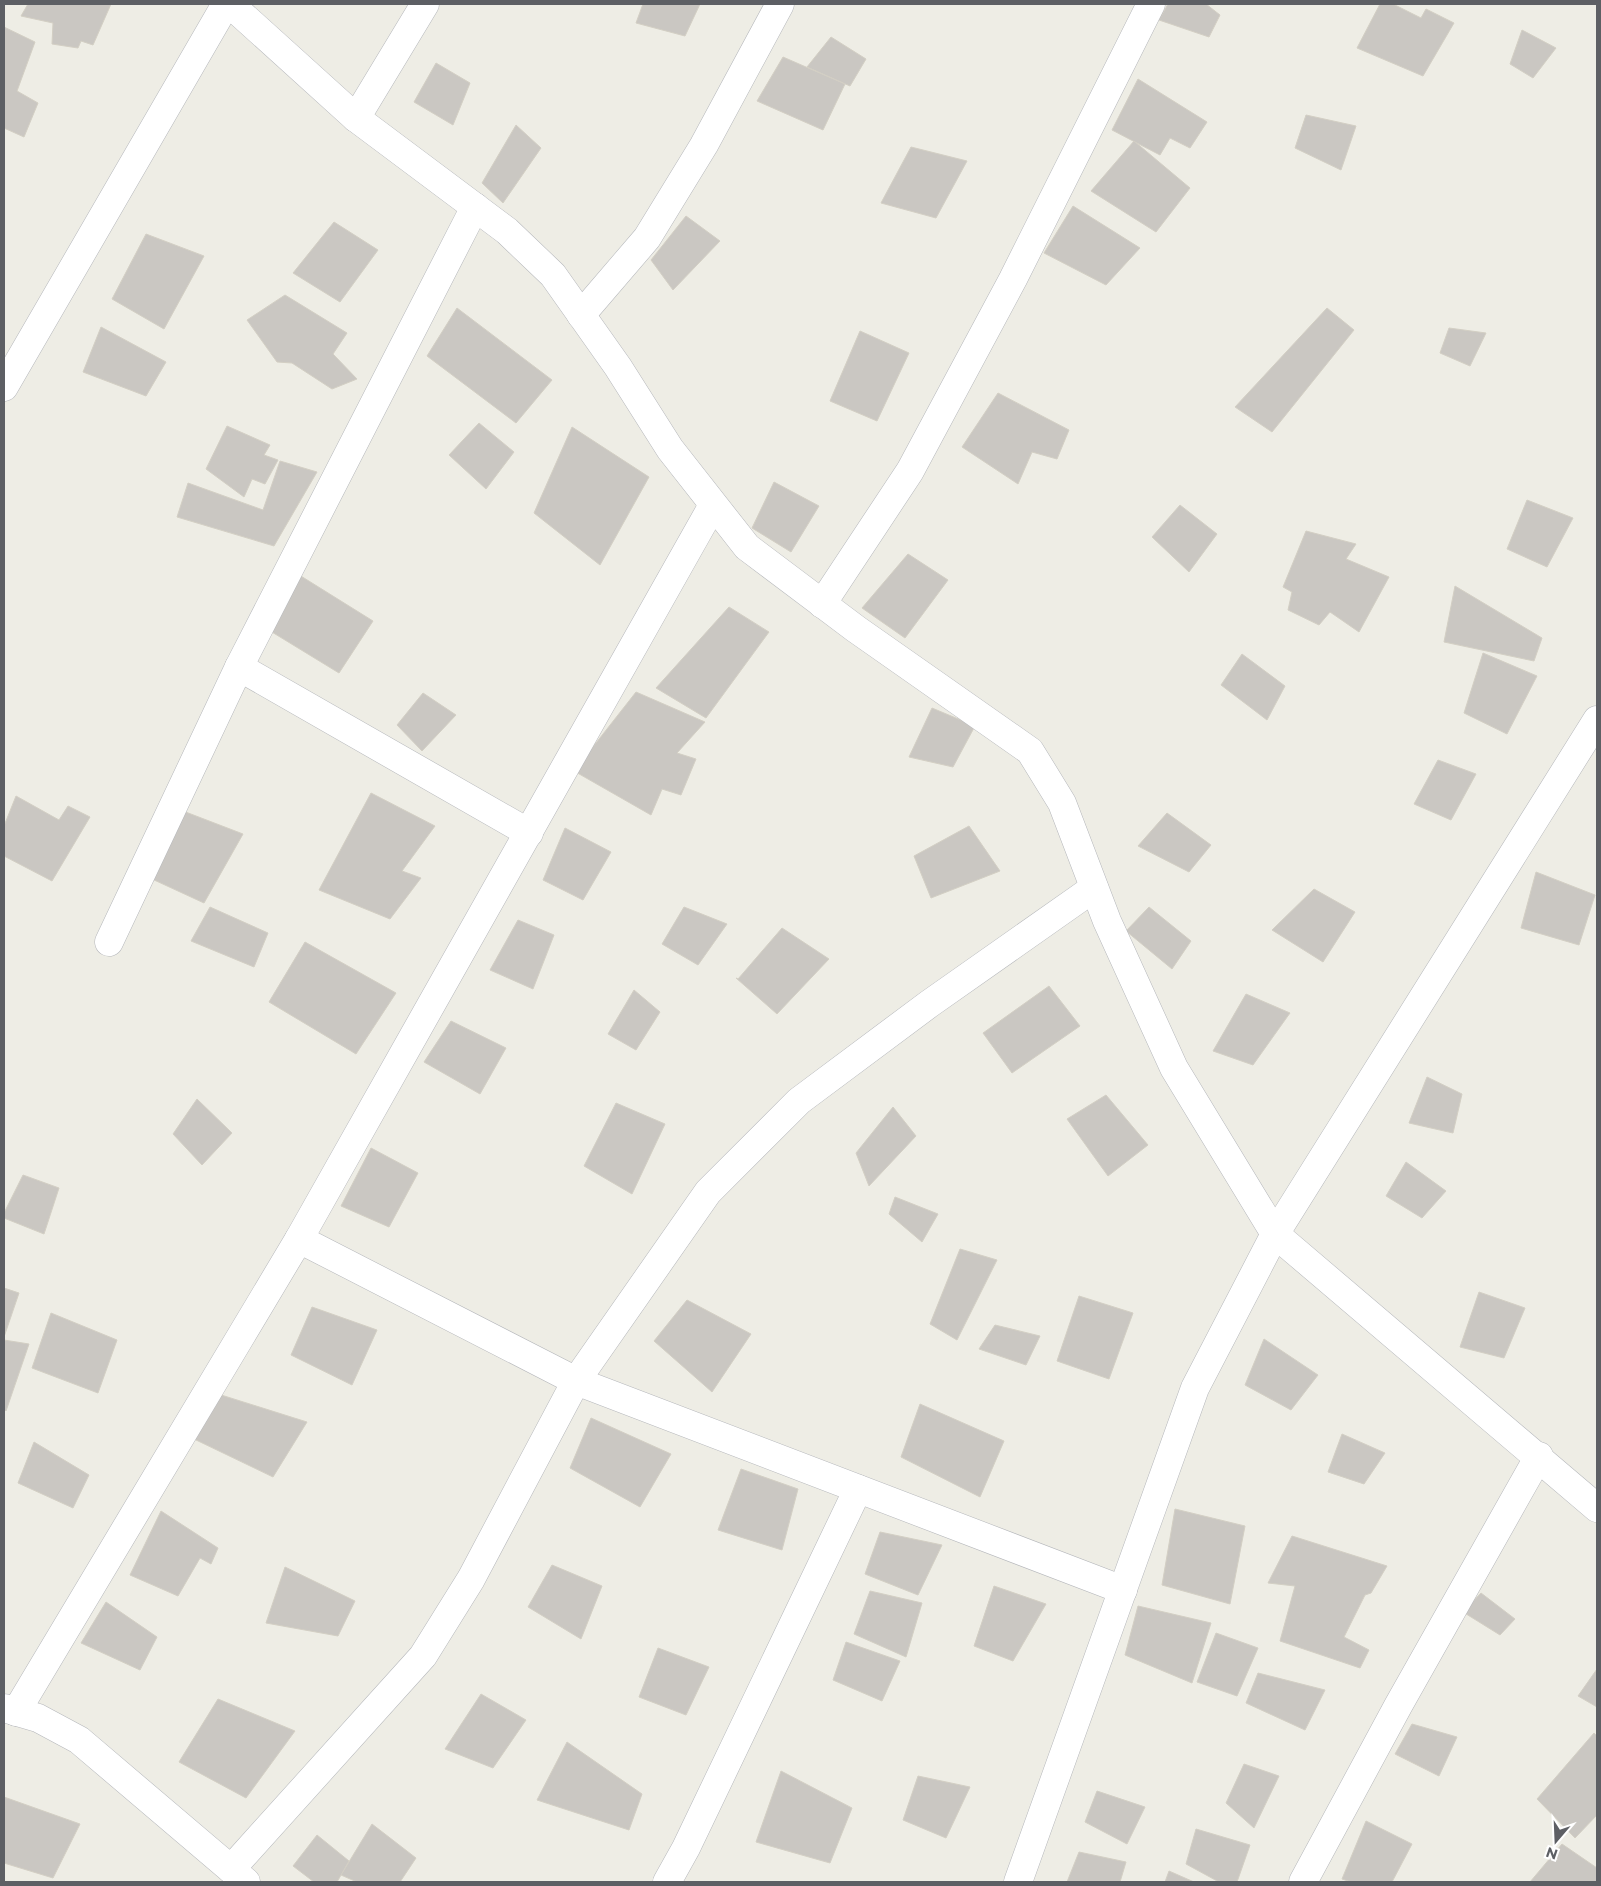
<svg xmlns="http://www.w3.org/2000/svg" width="1601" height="1886" viewBox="0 0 1601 1886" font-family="Montserrat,sans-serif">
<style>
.building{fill:#cac7c2;stroke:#d3cfc4}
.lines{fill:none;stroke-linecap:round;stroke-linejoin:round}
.minor-casing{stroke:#b5b7bb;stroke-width:29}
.minor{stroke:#fff;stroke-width:28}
</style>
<rect width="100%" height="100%" fill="#eeede5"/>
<g class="building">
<polygon points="28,4 111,4 93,45 81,41 78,48 52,44 53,23 21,16"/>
<polygon points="643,4 700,4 685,36 636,23"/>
<polygon points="1168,4 1206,4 1220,15 1209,37 1159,20"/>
<polygon points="1380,4 1393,4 1421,18 1426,9 1454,23 1423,76 1357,48"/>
<polygon points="4,27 35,42 17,91 38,103 24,137 4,128"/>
<polygon points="1522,30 1556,48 1533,78 1510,64"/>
<polygon points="831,37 866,59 850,86 807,67"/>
<polygon points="783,57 845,84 823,130 757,101"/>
<polygon points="436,63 470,83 453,125 414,102"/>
<polygon points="1138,79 1207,122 1190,148 1170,138 1160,155 1112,130"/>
<polygon points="1306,115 1356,126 1341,170 1295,148"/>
<polygon points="516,125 541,148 503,203 482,183"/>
<polygon points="1134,141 1190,188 1156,232 1091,191"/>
<polygon points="911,147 967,161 936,218 881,203"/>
<polygon points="1073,206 1140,248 1106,285 1044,253"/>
<polygon points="686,216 720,241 673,290 651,260"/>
<polygon points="334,222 378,250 340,302 293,273"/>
<polygon points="146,234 204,256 164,329 112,299"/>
<polygon points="285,295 347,333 333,354 357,379 332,389 292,363 277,362 247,320"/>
<polygon points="457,308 552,380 516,423 427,356"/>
<polygon points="1327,308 1354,330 1272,432 1235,407"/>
<polygon points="101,327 166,362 146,396 83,372"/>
<polygon points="1449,328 1486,333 1470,366 1440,353"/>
<polygon points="860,331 909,353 877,421 830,401"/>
<polygon points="998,393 1069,430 1057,459 1032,452 1018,484 962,447"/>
<polygon points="479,423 514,452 486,489 449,455"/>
<polygon points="227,426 270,445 264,455 278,460 265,484 252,479 244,497 206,469"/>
<polygon points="572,427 649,477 600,565 534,513"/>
<polygon points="280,461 317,472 274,546 177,517 188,483 263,510"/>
<polygon points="774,482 819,506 791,552 752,528"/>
<polygon points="1527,500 1573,518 1547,567 1507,549"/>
<polygon points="1180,505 1217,534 1189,572 1152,537"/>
<polygon points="1306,531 1356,544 1346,559 1389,577 1359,632 1330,612 1319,625 1288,610 1292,592 1283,587"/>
<polygon points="908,554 948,580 905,638 862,608"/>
<polygon points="296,573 373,621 339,673 267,629"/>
<polygon points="1455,586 1542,638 1534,661 1444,642"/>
<polygon points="729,607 769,632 706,718 656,688"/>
<polygon points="1483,653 1537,676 1507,734 1464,713"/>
<polygon points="1242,654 1285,686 1267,720 1221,685"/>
<polygon points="636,692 705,722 677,753 696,759 681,795 662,789 651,815 574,771"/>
<polygon points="423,693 456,715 422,751 397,725"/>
<polygon points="932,708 975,726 953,767 909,757"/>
<polygon points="1438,760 1476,774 1451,820 1414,804"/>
<polygon points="371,793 435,826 402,871 421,878 390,919 319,890"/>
<polygon points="16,796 59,820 68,806 90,817 52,881 4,856 4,826"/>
<polygon points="183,811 243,834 204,903 152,879"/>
<polygon points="1167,813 1211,845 1189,872 1138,846"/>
<polygon points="969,826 1000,871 931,898 914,856"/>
<polygon points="565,828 611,852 583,900 543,880"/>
<polygon points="1536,872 1595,895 1579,945 1521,928"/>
<polygon points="1314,889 1355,912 1323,962 1272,930"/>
<polygon points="210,907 268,933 254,967 191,941"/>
<polygon points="684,907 727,924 698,965 662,944"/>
<polygon points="1149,907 1191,941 1172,969 1126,931"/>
<polygon points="518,920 554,935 533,989 490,970"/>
<polygon points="782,928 829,959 777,1014 736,978 738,979"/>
<polygon points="305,942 396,993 356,1054 269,1002"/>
<polygon points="1049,986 1080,1026 1012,1073 983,1033"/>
<polygon points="634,990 660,1012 636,1050 608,1034"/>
<polygon points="1246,994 1290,1013 1253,1065 1213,1051"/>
<polygon points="451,1021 506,1048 480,1094 424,1062"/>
<polygon points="1427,1077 1462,1094 1453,1133 1409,1123"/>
<polygon points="1106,1095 1148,1145 1108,1176 1067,1119"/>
<polygon points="197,1099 232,1133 202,1165 173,1134"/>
<polygon points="616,1103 665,1124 632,1194 584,1166"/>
<polygon points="893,1107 916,1136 869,1186 856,1153"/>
<polygon points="371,1148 418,1173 389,1227 341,1206"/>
<polygon points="1406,1162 1446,1191 1422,1218 1386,1196"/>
<polygon points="23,1175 59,1188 44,1234 4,1218 4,1213"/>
<polygon points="895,1197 938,1214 922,1242 889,1214"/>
<polygon points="960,1249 997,1260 957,1340 930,1324"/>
<polygon points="4,1288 19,1293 4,1337"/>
<polygon points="1479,1292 1525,1308 1504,1358 1460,1347"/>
<polygon points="1079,1296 1133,1313 1109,1379 1057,1361"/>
<polygon points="687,1300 751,1334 712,1392 654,1341"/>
<polygon points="312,1307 377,1330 352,1385 291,1355"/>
<polygon points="51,1313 117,1340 98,1393 32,1368"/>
<polygon points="995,1325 1040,1336 1026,1365 979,1349"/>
<polygon points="1264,1339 1318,1375 1291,1410 1245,1385"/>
<polygon points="4,1340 29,1344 6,1411 4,1409"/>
<polygon points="218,1394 307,1422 273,1477 194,1439"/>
<polygon points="920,1404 1004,1441 980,1497 901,1457"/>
<polygon points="591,1418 671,1454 640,1507 570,1468"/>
<polygon points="1342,1434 1385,1453 1364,1484 1328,1472"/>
<polygon points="34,1442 89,1475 73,1508 18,1483"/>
<polygon points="741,1469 798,1489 782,1550 718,1530"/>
<polygon points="1175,1509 1245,1526 1230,1604 1162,1585"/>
<polygon points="161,1511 218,1548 211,1564 200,1558 178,1596 130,1575"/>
<polygon points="880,1532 942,1545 918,1595 865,1574"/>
<polygon points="1292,1536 1387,1566 1371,1593 1365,1595 1344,1637 1369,1650 1360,1668 1280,1641 1295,1586 1268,1583"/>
<polygon points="552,1565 602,1586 581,1639 528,1607"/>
<polygon points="285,1567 355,1601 338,1636 266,1623"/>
<polygon points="994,1586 1046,1604 1013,1661 974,1646"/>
<polygon points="870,1591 922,1603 906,1657 854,1634"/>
<polygon points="1481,1593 1515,1619 1500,1635 1463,1612"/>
<polygon points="106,1602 157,1637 140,1670 81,1643"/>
<polygon points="1138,1606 1211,1623 1192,1683 1125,1655"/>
<polygon points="1216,1633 1258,1648 1237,1696 1197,1682"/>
<polygon points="846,1642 900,1661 882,1701 833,1680"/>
<polygon points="658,1648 709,1667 686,1715 639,1697"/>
<polygon points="1597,1669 1597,1707 1578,1696"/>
<polygon points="1258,1673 1325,1690 1305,1730 1246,1703"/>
<polygon points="481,1694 526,1720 493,1768 445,1749"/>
<polygon points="218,1699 295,1731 246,1798 179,1762"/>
<polygon points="1412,1724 1457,1737 1439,1776 1395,1754"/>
<polygon points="1594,1733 1597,1736 1597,1815 1575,1838 1537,1799"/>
<polygon points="567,1742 642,1794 629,1830 537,1800"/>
<polygon points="1244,1764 1279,1776 1254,1828 1226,1803"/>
<polygon points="781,1771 852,1808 830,1863 756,1842"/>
<polygon points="918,1776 970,1787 946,1838 903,1820"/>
<polygon points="1097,1791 1145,1807 1127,1844 1085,1822"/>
<polygon points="4,1797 80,1824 53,1878 4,1863"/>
<polygon points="1366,1821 1412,1844 1392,1882 1351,1882 1342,1879"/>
<polygon points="372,1824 416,1858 400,1882 357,1882 341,1875"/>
<polygon points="1196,1829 1250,1845 1237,1882 1219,1882 1186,1864"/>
<polygon points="317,1835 349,1861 337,1882 314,1882 293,1866"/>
<polygon points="1562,1844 1597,1868 1597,1882 1530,1882"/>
<polygon points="1079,1852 1126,1862 1120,1882 1067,1882"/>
<polygon points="1169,1871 1194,1882 1165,1882"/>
</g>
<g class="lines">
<defs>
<g id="minor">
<polyline points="230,4 356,118 507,231 553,275 618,367 670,449 747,547 856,629 1030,751 1062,803 1107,921 1174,1068 1275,1234 1597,1508"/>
<polyline points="356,118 425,4"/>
<polyline points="581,315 647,238 704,145 780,4"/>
<polyline points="4,387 226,4"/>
<polyline points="822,604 910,471 1013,279 1151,4"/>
<polyline points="239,667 529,833"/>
<polyline points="109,942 239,667 475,207"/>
<polyline points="299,1239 576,1381 1123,1590"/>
<polyline points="4,1708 38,1718 79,1740 246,1882"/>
<polyline points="16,1712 299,1239 713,505"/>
<polyline points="231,1869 423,1656 471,1579 576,1381 708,1192 799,1101 929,1004 1094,888"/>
<polyline points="667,1882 686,1848 858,1489"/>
<polyline points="1018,1882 1195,1388 1275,1234 1597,720"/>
<polyline points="1303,1882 1398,1706 1539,1456"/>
</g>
</defs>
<use href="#minor" class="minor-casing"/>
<use href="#minor" class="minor"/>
</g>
<rect width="1601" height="1886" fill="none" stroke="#5d5f64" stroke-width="10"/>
<g transform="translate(1556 1841) rotate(199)" stroke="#ffffff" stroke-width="4" paint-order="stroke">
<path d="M0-4L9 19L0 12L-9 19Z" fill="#5d5f64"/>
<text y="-8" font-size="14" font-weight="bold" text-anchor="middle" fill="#5d5f64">N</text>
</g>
</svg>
